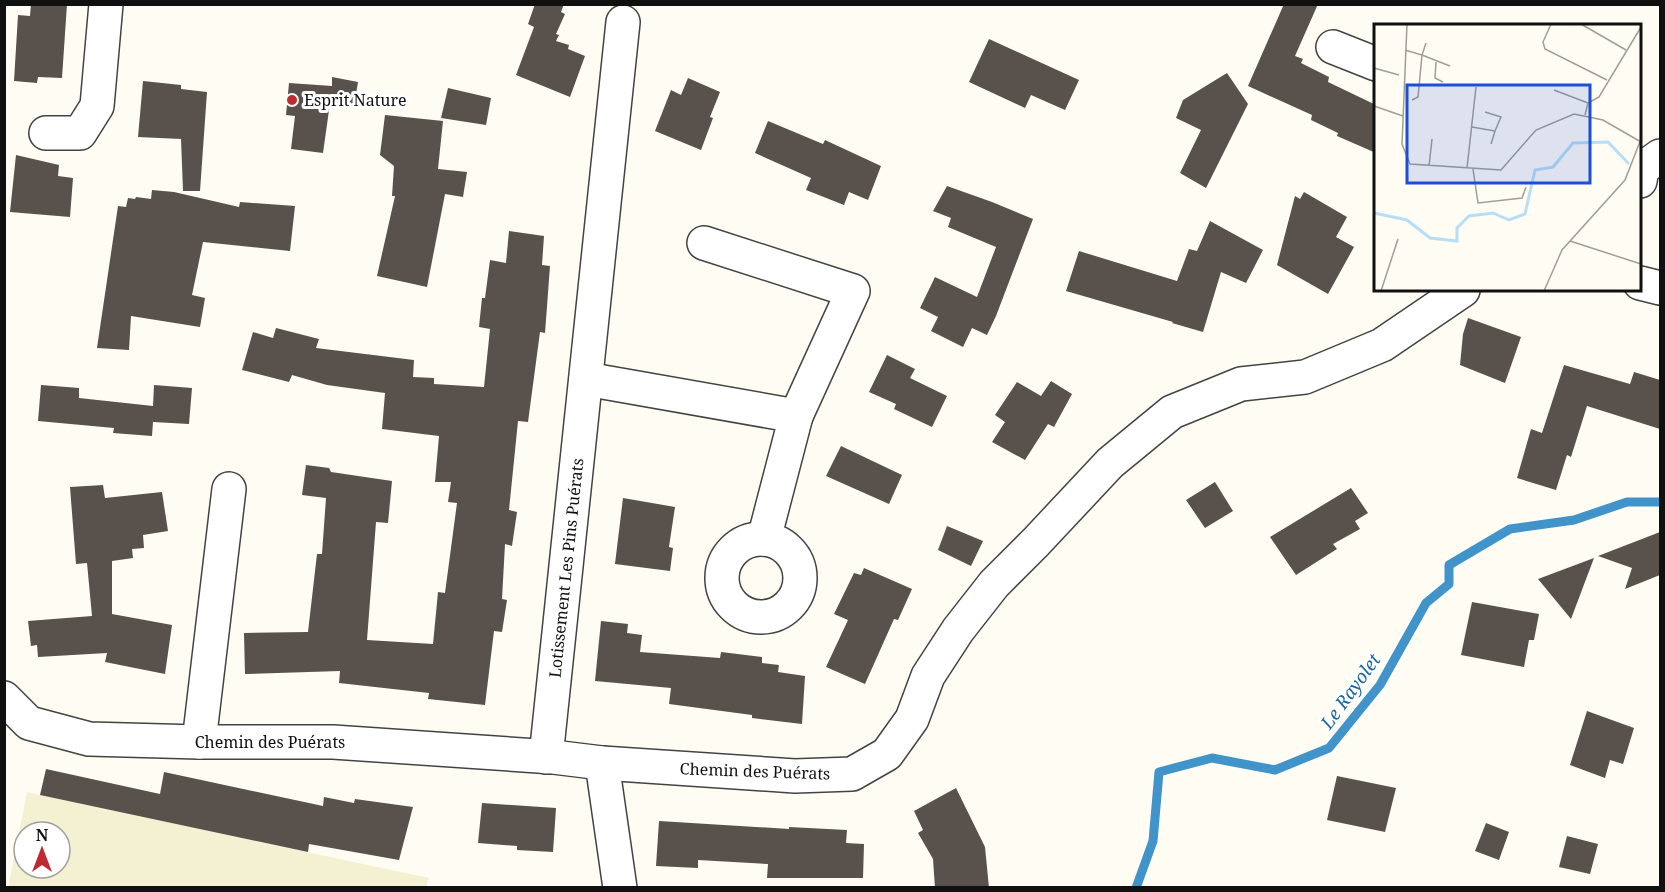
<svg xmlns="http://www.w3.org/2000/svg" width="1665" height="892" viewBox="0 0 1665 892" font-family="'Noto Serif',serif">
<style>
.farmland{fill:#f4f1d3;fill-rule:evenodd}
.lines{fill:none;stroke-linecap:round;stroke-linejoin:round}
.stream{stroke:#4194ca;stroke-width:9}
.building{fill:#58514c}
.minor-casing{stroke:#434343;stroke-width:36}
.minor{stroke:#fff;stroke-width:33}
.poi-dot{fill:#bd2a32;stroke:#fff;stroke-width:2}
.labels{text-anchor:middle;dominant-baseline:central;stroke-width:6;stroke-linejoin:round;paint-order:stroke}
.poi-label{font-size:16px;fill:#101010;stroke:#fff;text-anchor:start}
.street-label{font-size:16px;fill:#101010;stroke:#fff}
.water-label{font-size:18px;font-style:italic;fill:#1b669f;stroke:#fff}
.inset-river{fill:none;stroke:#b8def5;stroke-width:3}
.inset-road{fill:none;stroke:#9f9e98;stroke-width:1.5}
.view{fill:#1d4ed8;fill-opacity:0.15;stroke:#1d4ed8;stroke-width:3}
.inset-edge{fill:none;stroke:#101010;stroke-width:3}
</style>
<rect width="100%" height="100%" fill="#fffcf3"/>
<path class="farmland" d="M27,792L40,795L429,878L426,888H8ZM24,832H60V868H24Z"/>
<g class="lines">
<polyline class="stream" points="1136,888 1153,841 1159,772 1212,758 1275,770 1329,748 1380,685 1426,603 1449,584 1449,565 1510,529 1574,520 1627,502 1660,502"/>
</g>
<g class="building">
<polygon points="31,4 67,4 62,78 38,77 37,83 14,81 18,15 30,16"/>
<polygon points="535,4 564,4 561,12 565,14 556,34 559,35 556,41 569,45 568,49 585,56 570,97 516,75 534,27 528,24"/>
<polygon points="1284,4 1318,4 1295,56 1303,59 1301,63 1329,77 1328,82 1376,105 1376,153 1337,136 1338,133 1311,120 1312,115 1248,86"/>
<polygon points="989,39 1079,80 1065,110 1031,95 1025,108 969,82"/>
<polygon points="1227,73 1248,104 1206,188 1180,173 1201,130 1176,118 1183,100"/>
<polygon points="332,77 358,82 354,106 330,104 331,96 323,153 291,149 295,116 286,115 289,83 332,86"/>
<polygon points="688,78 720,92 710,117 713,118 701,150 655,131 671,90 681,95"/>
<polygon points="143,81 181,85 181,89 207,92 200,191 183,191 181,139 138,137"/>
<polygon points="448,88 491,98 486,125 441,118"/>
<polygon points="385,115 443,121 438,169 467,172 463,197 445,194 427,287 377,276 395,196 392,196 394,166 380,155"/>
<polygon points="768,121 823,144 825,140 881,166 868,200 849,192 844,205 806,190 811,178 755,153"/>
<polygon points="16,155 59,165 58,176 73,178 70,217 10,212"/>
<polygon points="947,186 992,202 1033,219 996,316 987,335 972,328 963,347 931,331 938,317 920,308 935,277 977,297 996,247 948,227 951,218 933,211"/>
<polygon points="152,190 174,192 239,207 240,202 295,206 290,251 203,242 192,295 205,298 200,327 131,316 129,350 97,348 118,206 126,207 128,198 135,199 136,197 151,199"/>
<polygon points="1304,192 1347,217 1336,237 1354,247 1328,294 1277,265 1295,196 1300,199"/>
<polygon points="1210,221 1263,250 1246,283 1221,272 1203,332 1172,323 1173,322 1066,291 1079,251 1177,281 1189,249 1197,251"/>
<polygon points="509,231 544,236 542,265 550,266 545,333 540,332 528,422 518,421 509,510 517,512 512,546 505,544 502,599 507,600 502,632 494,631 485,705 428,699 429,693 339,683 340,671 245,674 244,633 308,632 317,554 322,554 326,498 302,495 306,465 329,468 331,472 392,481 388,523 376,522 367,640 433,644 438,592 445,593 457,503 448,502 451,482 435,482 439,436 382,429 385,393 327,385 292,375 289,382 242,370 253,332 273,338 276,328 319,339 316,348 414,360 413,377 434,378 434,384 484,387 490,329 479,327 482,298 485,298 490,260 506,263"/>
<polygon points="1468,318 1521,337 1505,383 1460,365 1463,334"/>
<polygon points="887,355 915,369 910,378 947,396 932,427 894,409 896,404 869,392"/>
<polygon points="1564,365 1630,384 1634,372 1660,380 1660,429 1587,406 1571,457 1567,455 1556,490 1517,478 1531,429 1542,433"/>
<polygon points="1051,381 1072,394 1054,427 1048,424 1025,460 992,442 1005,422 995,415 1017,382 1041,396"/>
<polygon points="41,385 79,388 79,398 153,406 154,385 192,388 189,424 153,422 152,436 113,433 114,428 38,421"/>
<polygon points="841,446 902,475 889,504 826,476"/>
<polygon points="1215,482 1233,511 1205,528 1186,500"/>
<polygon points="103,485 105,498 162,492 168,531 143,535 144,548 132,549 133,558 112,561 112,614 172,625 165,674 105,662 107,653 38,657 37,645 31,646 28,621 92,616 87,563 76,564 70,487"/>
<polygon points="1351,488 1368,513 1355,521 1360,529 1333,544 1337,549 1296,575 1270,537"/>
<polygon points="623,498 675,507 669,547 673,548 670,571 615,564"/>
<polygon points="947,526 983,541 971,566 938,550"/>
<polygon points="1660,532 1660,575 1625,589 1632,568 1598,556"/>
<polygon points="1594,558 1571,619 1538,579"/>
<polygon points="864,568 912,589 898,620 894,619 865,684 826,667 848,620 834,614 854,573 861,575"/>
<polygon points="1472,602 1539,614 1534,640 1529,640 1524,667 1461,655"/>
<polygon points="601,621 628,624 627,633 642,635 640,652 720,658 721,652 762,657 762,663 779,665 778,672 805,676 802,724 752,718 752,715 669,704 671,688 595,681"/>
<polygon points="1587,711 1634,728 1623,764 1610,760 1605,778 1570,765"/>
<polygon points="46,769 160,794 164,772 323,806 324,797 354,803 355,799 413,807 399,860 309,844 308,852 40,795"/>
<polygon points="1337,776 1396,788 1385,832 1327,820"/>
<polygon points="956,788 985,847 989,888 935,888 933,859 918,833 923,830 914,811"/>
<polygon points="482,803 556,808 553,852 517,850 517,846 478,843"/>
<polygon points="659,821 789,829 789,827 847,830 846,843 864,844 863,878 767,878 768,864 698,860 698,868 656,866"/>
<polygon points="1486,823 1509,832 1499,860 1475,851"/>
<polygon points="1567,836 1598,844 1590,874 1559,867"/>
</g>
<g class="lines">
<defs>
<g id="minor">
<polyline points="1333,47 1376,64"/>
<polyline points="46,133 80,133 97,106 106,4"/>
<polyline points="1640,181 1642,169 1660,156"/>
<polyline points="704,243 853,291 796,416"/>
<polyline points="1640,283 1660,288"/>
<polyline points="586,379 796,416 764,539"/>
<circle cx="761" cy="578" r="39"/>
<polyline points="4,698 29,723 89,739 199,742 333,742 553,757 602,763 795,776 852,774 887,754 912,719 928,676 958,630 994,584 1036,542 1110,463 1172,412 1241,384 1305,377 1382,345 1463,290"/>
<polyline points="199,742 229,489"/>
<polyline points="546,757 623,22"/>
<polyline points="602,763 620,888"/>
</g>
</defs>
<use href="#minor" class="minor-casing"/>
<use href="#minor" class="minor"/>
</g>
<circle class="poi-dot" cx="292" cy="100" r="6"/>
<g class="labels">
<g class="poi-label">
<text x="304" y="100">Esprit Nature</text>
</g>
<g class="street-label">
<text transform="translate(566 568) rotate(-84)">Lotissement Les Pins Puérats</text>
<text x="270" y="742">Chemin des Puérats</text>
<text transform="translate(755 771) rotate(2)">Chemin des Puérats</text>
</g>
<g class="water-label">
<text transform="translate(1350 691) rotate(-54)">Le Rayolet</text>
</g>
</g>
<g transform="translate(1374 24)">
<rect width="267" height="267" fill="#fffcf3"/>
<path class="inset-river" d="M0,189L33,196L56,214L83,217V204L95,192L119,189L135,196L151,190L161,146L179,143L199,119L234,118L255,140"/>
<path class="inset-road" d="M33,0L28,120L36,140L127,146L162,106L200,90L229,96L267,118M177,0L169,18L171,25L233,56M207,0L252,26M52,19L48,31L76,42M31,26L48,31L44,73L38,76M62,38L61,54L69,58M0,44L25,51M180,66L214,79M0,82L29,92M111,88L127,93L121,107M211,91L214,79L225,73L267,3M98,103L121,107L117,120M55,142L58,115M93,144L102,63M99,145L104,179L148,174L152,163M196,217L267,240M7,267L24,215M170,267L188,226L251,156L267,115"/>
<path class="view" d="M33,61H216V159H33Z"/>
<rect width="267" height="267" class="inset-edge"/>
</g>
<rect width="1665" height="892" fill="none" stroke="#101010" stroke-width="12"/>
<g transform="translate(42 850)"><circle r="28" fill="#ffffff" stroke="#9f9f9f" stroke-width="1.5"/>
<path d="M0-4.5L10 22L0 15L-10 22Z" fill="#bd2a32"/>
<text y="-9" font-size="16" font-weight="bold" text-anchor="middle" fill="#101010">N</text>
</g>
</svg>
